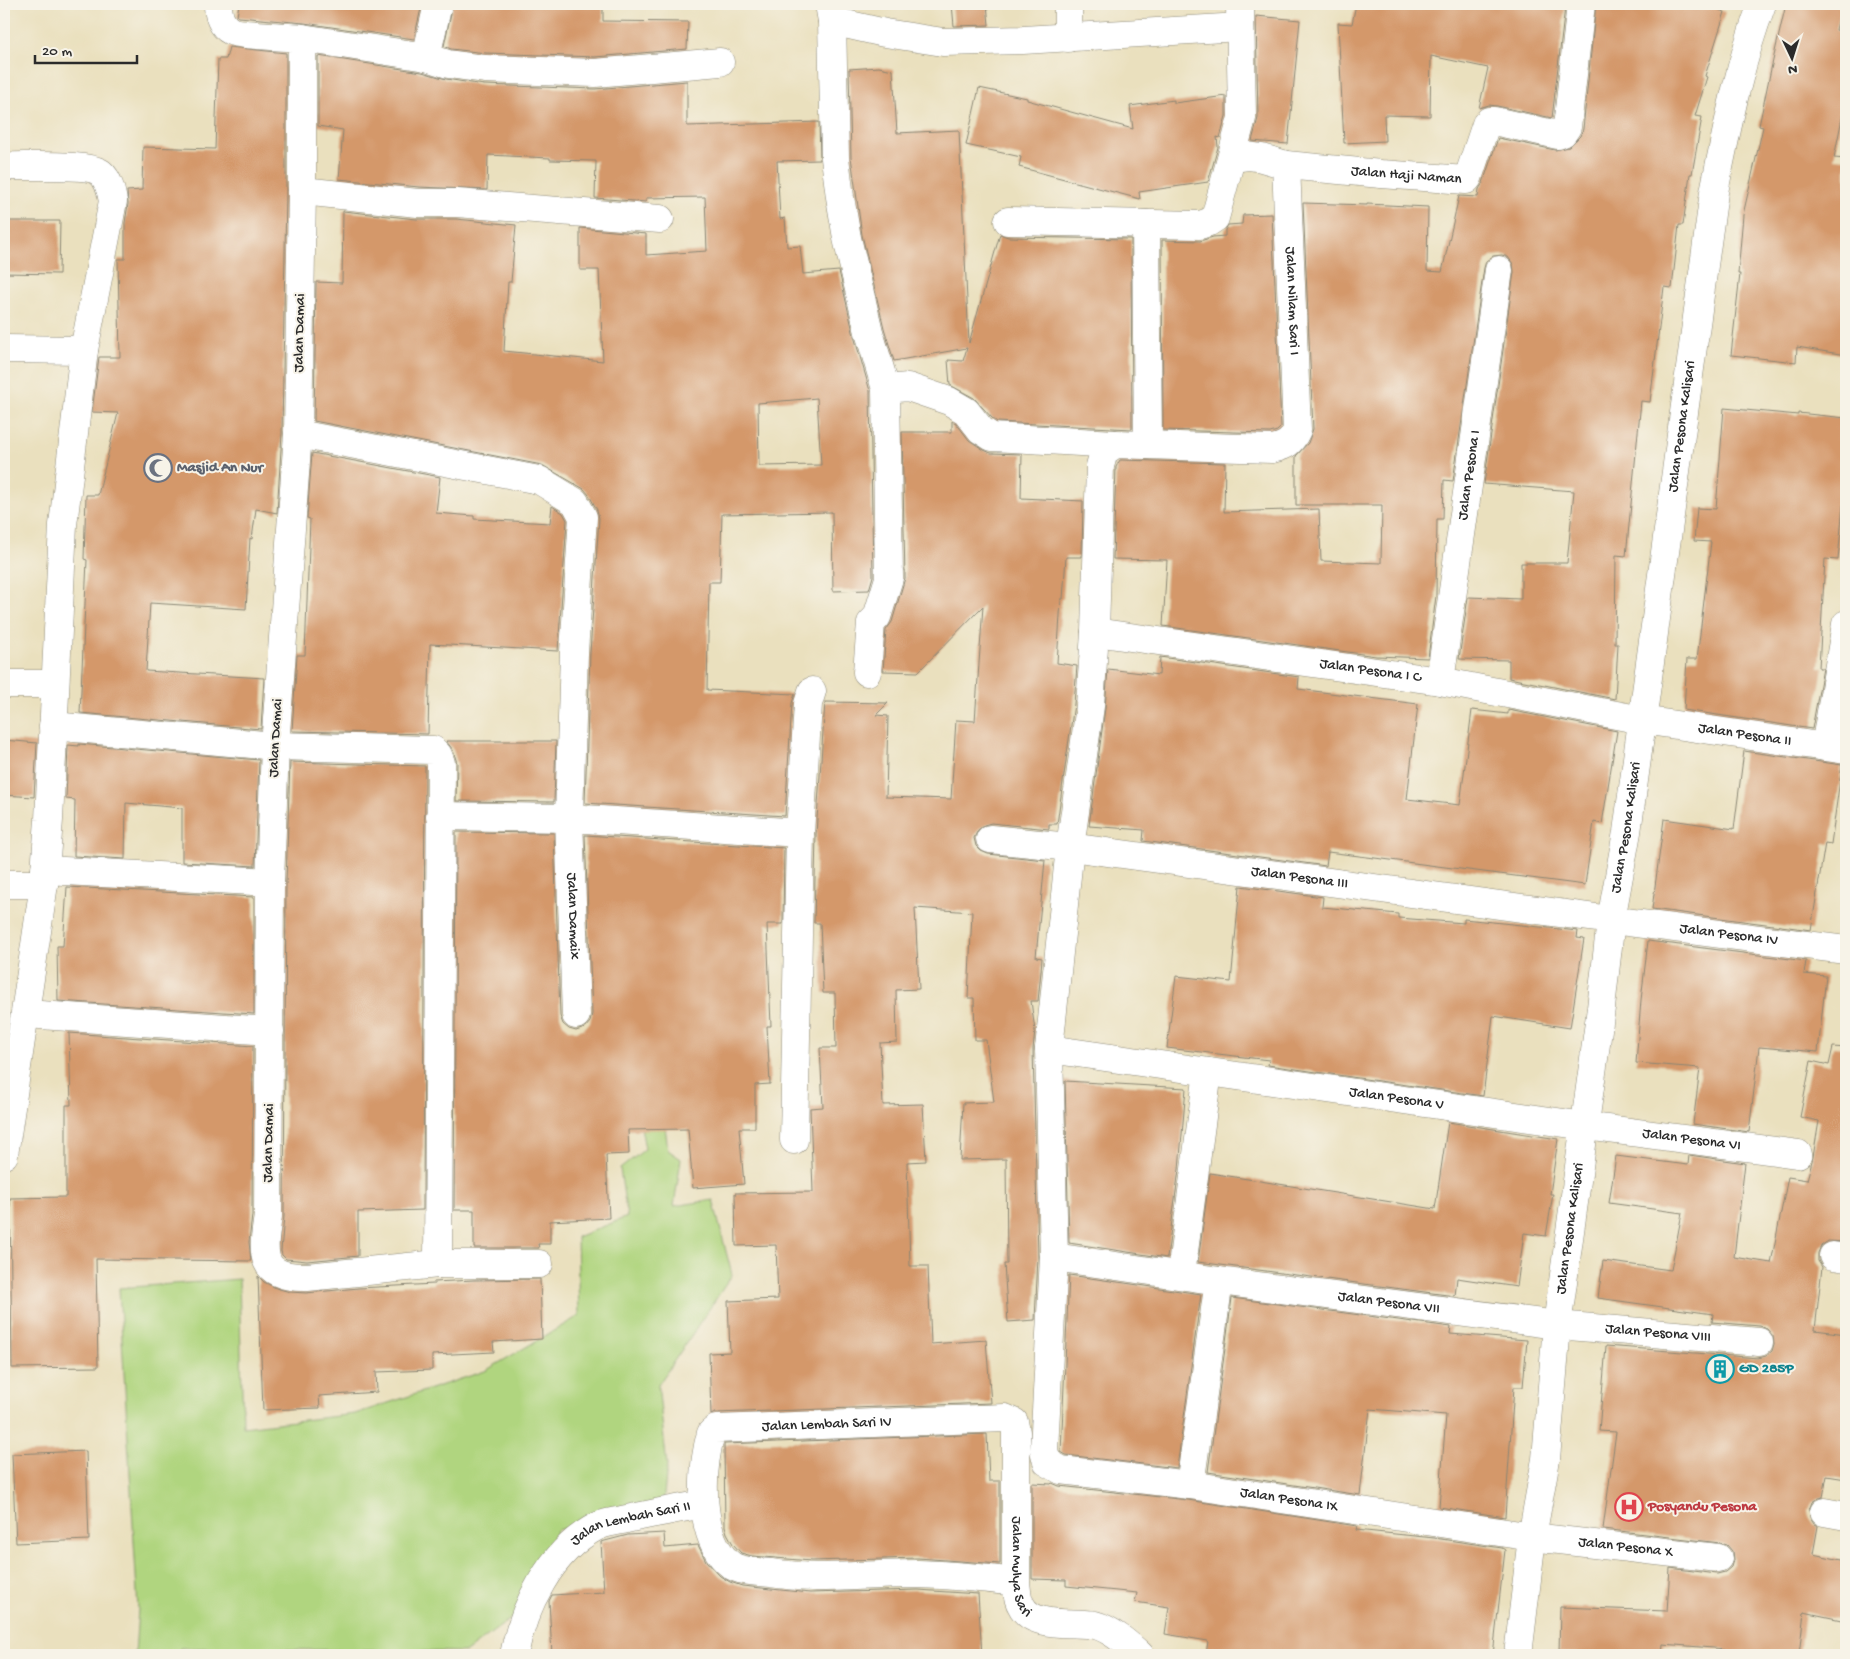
<svg xmlns="http://www.w3.org/2000/svg" width="1850" height="1659" viewBox="0 0 1850 1659" font-family="'Gochi Hand',sans-serif">
<style>
.green{fill:#b0d57f;stroke:#6e8055}
.building{fill:#d4986b;fill-rule:evenodd}
.lines{fill:none;stroke-linecap:round;stroke-linejoin:round}
.minor-casing{stroke:#8a8674;stroke-width:29}
.minor{stroke:#fff;stroke-width:28}
.labels{text-anchor:middle;dominant-baseline:central;stroke-width:4;stroke-linejoin:round;paint-order:stroke}
.street-label{font-size:15px;fill:#2b2b2b;stroke:#f7f3e8}
.worship-label{font-size:15px;font-weight:bold;fill:#5b616d;stroke:#f7f3e8;text-anchor:start}
.culture-label{font-size:15px;font-weight:bold;fill:#0d838f;stroke:#f7f3e8;text-anchor:start}
.health-label{font-size:15px;font-weight:bold;fill:#be3a42;stroke:#f7f3e8;text-anchor:start}
</style>
<rect width="100%" height="100%" fill="#f7f3e8"/>
<filter id="ink" filterUnits="userSpaceOnUse"><feTurbulence type="fractalNoise" baseFrequency=".02" numOctaves="2"/><feDisplacementMap in="SourceGraphic" scale="10" xChannelSelector="R" yChannelSelector="G"/><feConvolveMatrix kernelMatrix="1 2 1 2 8 2 1 2 1" color-interpolation-filters="sRGB"/></filter>
<filter id="wash" filterUnits="userSpaceOnUse"><feTurbulence type="fractalNoise" baseFrequency=".0096" numOctaves="4" result="noise"/><feDisplacementMap in="SourceGraphic" scale="20" xChannelSelector="R" yChannelSelector="G"/><feGaussianBlur stdDeviation="1.12" result="paint"/><feColorMatrix in="noise" values="0 0 0 0 0 0 0 0 0 0 0 0 0 0 0 0 0 1.4 0 .05"/><feComposite in="paint" operator="in"/></filter>
<g filter="url(#wash)">
<rect width="100%" height="100%" fill="#eae0be"/>
<polygon class="green" points="635,1094 661,1095 668,1150 681,1159 674,1206 713,1200 732,1275 658,1385 667,1466 663,1505 557,1530 517,1614 466,1652 180,1648 180,1655 135,1655 138,1609 119,1288 239,1279 243,1427 355,1414 485,1371 579,1316 577,1237 627,1217 620,1169 645,1149"/>
<g id="blocks">
<g class="building">
<polygon points="239,4 422,4 414,39 304,23 239,17 237,16"/>
<polygon points="453,4 603,4 603,21 688,22 687,49 595,57 486,53 451,49 444,46"/>
<polygon points="952,4 987,4 989,25 954,26"/>
<polygon points="1356,4 1550,4 1565,7 1552,118 1497,106 1489,105 1479,108 1488,68 1431,56 1430,116 1384,115 1385,141 1344,143 1338,23 1352,24"/>
<polygon points="1596,4 1721,4 1719,10 1725,12 1705,76 1707,77 1695,116 1702,117 1692,174 1690,174 1683,225 1679,225 1672,288 1664,287 1650,402 1641,401 1626,556 1616,555 1615,644 1618,644 1615,699 1509,678 1509,660 1459,659 1468,597 1521,599 1521,563 1567,563 1574,491 1484,484 1514,272 1513,264 1508,257 1502,255 1493,256 1486,261 1484,268 1453,481 1444,480 1443,519 1437,519 1436,596 1428,658 1376,656 1163,626 1167,560 1113,559 1116,467 1120,460 1225,463 1224,512 1319,509 1321,561 1381,563 1382,505 1296,505 1296,456 1308,443 1313,429 1303,203 1367,205 1367,204 1428,207 1427,271 1442,272 1459,196 1478,197 1479,189 1483,183 1498,138 1555,150 1569,147 1580,136 1583,129"/>
<polygon points="1786,4 1842,4 1836,30 1846,33 1846,98 1834,158 1846,159 1846,355 1797,347 1796,362 1731,355 1740,274 1738,274 1743,215 1763,127 1759,126 1771,69"/>
<polygon points="1256,16 1300,20 1288,144 1252,141 1258,118"/>
<polygon points="229,47 286,53 286,191 282,433 277,513 256,509 252,539 250,538 246,609 150,603 146,671 264,678 261,729 80,713 87,560 84,559 86,495 98,495 118,413 92,412 99,357 120,357 118,259 125,259 125,223 128,204 127,191 142,190 143,147 215,149 218,59 226,59"/>
<path d="M318,56L422,72L446,79L484,85L595,89L687,81V126L819,122L820,160L777,161L780,219L785,218L787,247L800,246L803,274L839,271L854,336L870,391L873,576L869,590L833,591L832,512L722,514L720,582H709L707,690L795,694L792,703L785,816L585,803L590,653L599,518L597,510L589,495L584,489L542,465L314,421L316,282L342,283L343,211L416,219H456L516,225L511,282H508L504,351L603,361L599,270H580V228L646,234V255L707,251L705,197L646,198V202L595,198L596,161L550,160V158L488,155L487,190L419,187L339,179L343,130L318,126ZM817,398L821,465L759,466L758,403Z"/>
<polygon points="879,67 893,70 897,133 959,130 969,343 1000,234 1008,237 1131,239 1132,429 997,422 992,418 974,398 950,385 948,360 963,361 967,348 894,361 884,328 862,235 851,157 849,69"/>
<polygon points="979,88 1027,98 1027,100 1133,129 1130,106 1174,100 1174,103 1226,96 1226,116 1220,138 1217,137 1218,147 1208,182 1139,192 1140,199 1019,167 1021,157 966,145"/>
<polygon points="1272,214 1281,427 1277,431 1270,433 1163,430 1162,240 1200,241 1213,237 1225,236 1225,230 1228,225 1242,224 1243,215"/>
<polygon points="4,221 60,221 59,274 4,273"/>
<polygon points="1724,408 1798,415 1798,413 1846,418 1846,488 1844,505 1843,505 1838,560 1825,559 1819,668 1823,668 1812,729 1684,710 1687,659 1697,659 1711,542 1694,541 1697,508 1716,509"/>
<polygon points="952,421 956,423 969,440 984,450 991,453 1022,454 1021,498 1083,501 1082,557 1066,557 1063,599 1061,599 1057,663 1077,666 1074,704 1057,824 1049,824 1049,829 991,823 984,825 978,830 974,838 976,846 981,851 988,854 1045,860 1036,957 1042,958 1041,971 1038,1001 1031,1001 1035,1031 1033,1049 1038,1257 1035,1320 1008,1322 1004,1264 1007,1264 1006,1159 960,1160 963,1103 994,1102 986,1040 975,1040 974,998 968,998 972,912 915,908 919,989 896,990 897,1042 880,1043 883,1105 923,1104 926,1161 907,1162 910,1266 928,1266 931,1344 986,1340 991,1403 715,1413 711,1415 709,1353 730,1352 728,1301 778,1299 776,1245 736,1246 735,1193 813,1192 810,1108 823,1107 820,1048 836,1048 835,993 823,993 820,923 814,923 816,834 825,702 888,703 876,715 888,716 886,797 951,799 956,720 975,721 983,606 918,672 883,671 886,630 892,622 905,578 902,432 952,432"/>
<polygon points="312,453 440,477 436,513 474,516 474,519 550,523 552,506 563,513 567,520 558,651 430,644 428,734 292,731 297,655 305,655 310,519 307,518"/>
<polygon points="1160,657 1299,677 1298,689 1418,704 1407,799 1460,805 1472,710 1508,714 1508,710 1617,731 1602,824 1594,822 1585,885 1328,852 1326,866 1143,841 1144,830 1089,826 1105,708 1108,669 1159,675"/>
<polygon points="4,740 37,743 34,797 4,795"/>
<polygon points="446,741 556,741 554,802 456,801 457,763 453,750"/>
<polygon points="79,744 259,760 255,866 182,862 182,808 126,803 125,859 74,856 75,800 66,799 68,745 79,746"/>
<polygon points="1744,751 1842,765 1831,844 1825,843 1811,930 1652,909 1664,819 1734,829"/>
<polygon points="290,762 425,766 423,1210 358,1212 358,1256 307,1261 286,1259 282,1255 281,1251 284,1216 286,882"/>
<polygon points="456,832 554,833 560,1016 563,1024 569,1029 576,1031 585,1028 590,1022 592,1014 585,835 784,848 783,924 767,924 771,1026 767,1026 770,1084 755,1085 755,1128 739,1128 744,1184 693,1188 688,1129 628,1130 629,1154 606,1155 609,1218 550,1221 550,1244 538,1244 539,1248 474,1248 474,1210 454,1210"/>
<polygon points="1240,886 1323,897 1322,907 1398,914 1398,918 1464,923 1464,919 1578,931 1577,938 1584,939 1570,1028 1493,1016 1483,1096 1268,1065 1269,1060 1167,1048 1176,976 1231,982"/>
<polygon points="67,887 254,897 254,1014 58,1001 57,946 63,946"/>
<polygon points="1648,941 1806,961 1804,974 1826,976 1818,1052 1759,1047 1749,1132 1693,1124 1700,1068 1636,1063 1641,1000"/>
<polygon points="69,1033 253,1046 252,1215 249,1242 251,1261 96,1259 98,1367 12,1368 10,1198 66,1197 66,1105 71,1105"/>
<polygon points="1833,1047 1846,1048 1846,1242 1828,1241 1821,1246 1818,1253 1818,1261 1822,1267 1815,1330 1846,1334 1846,1479 1827,1476 1823,1497 1818,1498 1812,1502 1809,1510 1810,1518 1814,1524 1818,1526 1813,1554 1846,1561 1846,1621 1804,1612 1799,1655 1724,1655 1725,1649 1663,1644 1662,1655 1559,1653 1560,1607 1667,1611 1670,1568 1717,1574 1725,1572 1731,1567 1733,1560 1732,1551 1727,1545 1720,1543 1603,1529 1616,1432 1599,1431 1606,1346 1758,1358 1766,1356 1772,1351 1774,1344 1773,1336 1767,1329 1760,1326 1712,1322 1713,1314 1598,1298 1603,1261 1671,1270 1682,1213 1609,1203 1616,1156 1688,1165 1689,1155 1745,1163 1734,1257 1771,1263 1788,1177 1807,1180 1813,1157 1819,1121 1800,1117 1811,1061 1829,1065"/>
<polygon points="1065,1081 1186,1088 1179,1169 1167,1258 1069,1243"/>
<polygon points="1448,1122 1558,1139 1550,1194 1553,1194 1546,1236 1524,1233 1517,1287 1457,1278 1455,1296 1198,1262 1210,1173 1435,1209"/>
<polygon points="1069,1275 1201,1294 1177,1468 1066,1455 1061,1452"/>
<polygon points="258,1276 264,1282 276,1288 290,1292 306,1293 359,1288 434,1284 434,1282 474,1280 540,1279 542,1339 493,1342 494,1352 432,1355 432,1370 376,1372 377,1392 319,1396 320,1408 263,1410"/>
<polygon points="1232,1298 1451,1327 1450,1334 1527,1340 1523,1387 1514,1387 1505,1517 1439,1507 1446,1415 1370,1409 1360,1495 1208,1472"/>
<polygon points="987,1434 989,1481 1000,1481 1000,1564 918,1558 811,1561 752,1556 741,1553 733,1544 727,1533 725,1526 724,1444"/>
<polygon points="86,1451 89,1540 16,1543 12,1454"/>
<polygon points="1032,1483 1051,1484 1052,1483 1059,1486 1188,1500 1357,1526 1356,1530 1434,1538 1502,1548 1505,1550 1493,1655 1206,1655 1208,1641 1165,1634 1169,1607 1135,1602 1137,1593 1066,1586 1066,1580 1032,1579"/>
<polygon points="664,1533 665,1548 698,1545 706,1561 720,1576 730,1582 742,1586 810,1593 918,1590 978,1594 982,1655 552,1655 549,1601 552,1595 604,1592 601,1542 628,1535"/>
</g>
</g>
</g>
<g filter="url(#ink)">
<use href="#blocks" fill-opacity="0" stroke="#8a8674" stroke-width="1"/>
<g class="lines">
<defs>
<g id="minor">
<path d="M218,4C218,14 221,26 231,31C238,35 291,37 302,38V191L298,434L275,746L270,882L268,1216C262,1255 259,1278 307,1277L438,1264H539"/>
<polyline points="829,4 832,21 835,158 840,197 847,238 869,332 886,389 889,578 877,617 871,623 867,672"/>
<polyline points="1068,4 1068,38"/>
<polyline points="832,21 885,33 943,42 1023,40 1240,27"/>
<polyline points="302,38 426,57 448,64 485,69 595,73 720,62"/>
<polyline points="426,57 438,4"/>
<path id="s1" d="M1232,158L1248,156L1262,158L1286,165L1381,174L1466,180L1468,178L1486,124L1489,121H1494L1558,135L1563,133L1567,127L1581,4"/>
<path id="s2" d="M1286,165L1297,430C1291,443 1286,446 1272,449L1115,444L1104,452L1100,466L1095,632L1090,706L1070,847L1049,1049L1054,1257L1044,1450L1047,1462L1061,1470L1190,1485L1532,1537L1718,1558"/>
<path d="M4,166C21,167 90,163 101,173C109,180 111,191 113,201L84,350L63,525L49,820L44,884L4,1155"/>
<polyline points="302,191 418,203 457,203 660,219"/>
<polyline points="1008,221 1200,225 1209,222 1215,218 1242,118 1240,4"/>
<polyline points="1146,224 1148,445"/>
<polyline points="4,349 84,350"/>
<polyline points="886,389 908,387 949,401 966,411 981,430 992,437 1115,444"/>
<path id="s3" d="M298,434L539,480L575,502L583,517L574,652L569,818L576,1015"/>
<path id="s4" d="M1095,632L1440,681L1642,720L1846,750"/>
<path id="s5" d="M1440,681L1499,270"/>
<polyline points="4,684 55,684"/>
<polyline points="53,726 275,746 433,750 438,755 441,763 438,1264"/>
<polyline points="1825,747 1846,624"/>
<polyline points="440,816 569,818 800,833 794,1140"/>
<polyline points="800,833 808,704 812,691"/>
<path id="s6" d="M990,839L1070,847L1611,920L1846,950"/>
<polyline points="45,870 270,882"/>
<polyline points="4,884 44,884"/>
<polyline points="26,1014 270,1031"/>
<path id="s7" d="M1049,1049L1585,1126L1798,1154"/>
<polyline points="1833,1256 1846,1258"/>
<path id="s8" d="M1054,1257L1219,1281L1557,1325L1759,1342"/>
<polyline points="1181,1274 1208,1072"/>
<polyline points="1190,1485 1219,1281"/>
<polyline points="1824,1512 1846,1516"/>
<path id="s9" d="M1016,1582C984,1578 951,1575 918,1574C884,1574 850,1577 816,1577C801,1577 786,1575 771,1573C759,1572 741,1572 731,1565C697,1539 701,1470 711,1433L716,1429L1005,1418L1014,1422L1016,1432V1582C1017,1590 1017,1599 1021,1605C1032,1629 1073,1621 1095,1625C1111,1629 1128,1644 1140,1655"/>
<path id="s10" d="M514,1655C523,1607 551,1551 596,1527C603,1523 614,1522 622,1520C649,1514 677,1509 704,1504"/>
<path id="s11" d="M1518,1655L1532,1537L1546,1459L1557,1325L1601,1008L1611,920L1627,832L1714,192C1727,128 1739,65 1762,4"/>
</g>
</defs>
<use href="#minor" class="minor-casing"/>
<use href="#minor" class="minor"/>
</g>
</g>
<defs>
<symbol id="mosque-ring" viewBox="-11 -11 22 22"><circle r="9.5" fill="#f7f3e8" stroke="#6b7280" stroke-width="1.5"/><path d="M3.5-4.9A6 6 0 1 0 3.5 4.9A5 5 0 1 1 3.5-4.9Z" fill="#6b7280"/></symbol>
<symbol id="building-ring" viewBox="-11 -11 22 22"><circle r="9.5" fill="#f7f3e8" stroke="#0f9aa8" stroke-width="1.5"/><path d="M-4-6H4V6H1V3H-1V6H-4ZM-2.5-4.3h1.7v1.8h-1.7ZM.8-4.3h1.7v1.8H.8ZM-2.5-1h1.7V.8h-1.7ZM.8-1h1.7V.8H.8Z" fill="#0f9aa8"/></symbol>
<symbol id="hospital-ring" viewBox="-11 -11 22 22"><circle r="9.5" fill="#f7f3e8" stroke="#e0444e" stroke-width="1.5"/><path d="M-5-5h3v3.5h4V-5h3V5h-3V1.5h-4V5h-3Z" fill="#e0444e"/></symbol>
</defs>
<g fill-rule="evenodd">
<use href="#mosque-ring" x="142" y="452" width="32" height="32"/>
<use href="#building-ring" x="1704" y="1353" width="32" height="32"/>
<use href="#hospital-ring" x="1613" y="1491" width="32" height="32"/>
</g>
<g class="labels">
<g class="street-label">
<text stroke="none"><textPath href="#s1" startOffset="176">Jalan Haji Naman</textPath></text>
<text stroke="none"><textPath href="#s2" startOffset="136">Jalan Nilam Sari I</textPath></text>
<text transform="translate(300 333) rotate(-89)">Jalan Damai</text>
<text stroke="none"><textPath href="#s11" startOffset="1240">Jalan Pesona Kalisari</textPath></text>
<text stroke="none"><textPath href="#s5" startOffset="208">Jalan Pesona I</textPath></text>
<text stroke="none"><textPath href="#s4" startOffset="278">Jalan Pesona I C</textPath></text>
<text stroke="none"><textPath href="#s4" startOffset="658">Jalan Pesona II</textPath></text>
<text transform="translate(276 738) rotate(-87)">Jalan Damai</text>
<text stroke="none"><textPath href="#s11" startOffset="835">Jalan Pesona Kalisari</textPath></text>
<text stroke="none"><textPath href="#s6" startOffset="312">Jalan Pesona III</textPath></text>
<text stroke="none"><textPath href="#s3" startOffset="704">Jalan Damaix</textPath></text>
<text stroke="none"><textPath href="#s6" startOffset="745">Jalan Pesona IV</textPath></text>
<text stroke="none"><textPath href="#s7" startOffset="351">Jalan Pesona V</textPath></text>
<text stroke="none"><textPath href="#s7" startOffset="649">Jalan Pesona VI</textPath></text>
<text transform="translate(269 1143) rotate(-89)">Jalan Damai</text>
<text stroke="none"><textPath href="#s11" startOffset="430">Jalan Pesona Kalisari</textPath></text>
<text stroke="none"><textPath href="#s8" startOffset="338">Jalan Pesona VII</textPath></text>
<text stroke="none"><textPath href="#s8" startOffset="609">Jalan Pesona VIII</textPath></text>
<text stroke="none"><textPath href="#s9" startOffset="544">Jalan Lembah Sari IV</textPath></text>
<text stroke="none"><textPath href="#s2" startOffset="1729">Jalan Pesona IX</textPath></text>
<text stroke="none"><textPath href="#s10" startOffset="191">Jalan Lembah Sari II</textPath></text>
<text stroke="none"><textPath href="#s2" startOffset="2069">Jalan Pesona X</textPath></text>
<text stroke="none"><textPath href="#s9" startOffset="878">Jalan Mulya Sari</textPath></text>
</g>
<g class="worship-label">
<text x="177" y="468">Masjid An Nur</text>
</g>
<g class="culture-label">
<text x="1739" y="1369">GD 285P</text>
</g>
<g class="health-label">
<text x="1648" y="1507">Posyandu Pesona</text>
</g>
</g>
<rect width="1850" height="1659" fill="none" stroke="#f7f3e8" stroke-width="20"/>
<g transform="translate(1792 58) rotate(176)" stroke="#f7f3e8" stroke-width="4" paint-order="stroke">
<path d="M0-4L9 19L0 12L-9 19Z" fill="#2b2b2b"/>
<text y="-8" font-size="14" font-weight="bold" text-anchor="middle" fill="#2b2b2b">N</text>
</g>
<path d="M35 55v8h102v-8" fill="none" stroke="#2b2b2b" stroke-width="2.5"/>
<text x="42" y="55" font-size="15" fill="#2b2b2b" stroke="#f7f3e8" stroke-width="4" paint-order="stroke">20 m</text>
</svg>
